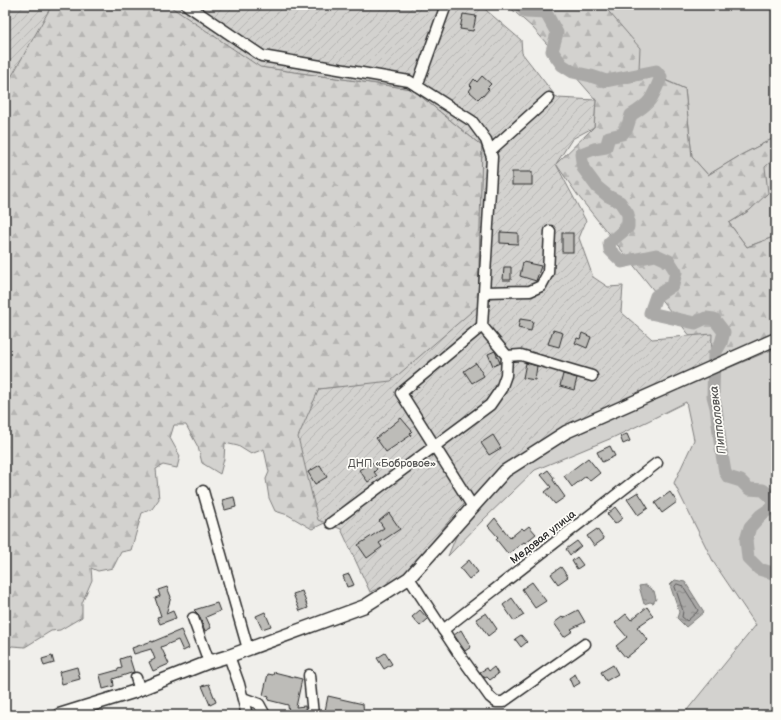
<svg xmlns="http://www.w3.org/2000/svg" width="781" height="720" viewBox="0 0 781 720" font-family="'Balsamiq Sans',sans-serif">
<style>
.green{fill:#d3d2cf;stroke:#7f7e7d}
.forest{fill:url(#forest-firs);stroke:#7f7e7d}
.garden{fill:url(#garden-furrows);stroke:#7f7e7d}
.water{fill:url(#water-ripples);stroke:#777775}
.lines{fill:none;stroke-linecap:round;stroke-linejoin:round}
.shore{stroke:#5e5d5d;stroke-width:1}
.river{stroke:#aaa9a7;stroke-width:13}
.building{fill:#bdbcb8;stroke:#2b2b2b}
.minor-casing{stroke:#2b2b2b;stroke-width:13}
.major-casing{stroke:#2b2b2b;stroke-width:15}
.minor{stroke:#fdfcf7;stroke-width:10}
.major{stroke:#fdfcf7;stroke-width:12}
.labels{text-anchor:middle;dominant-baseline:central;stroke-width:3.5;stroke-linejoin:round;paint-order:stroke}
.park-label{font-size:11px;fill:#555554;stroke:#fdfcf7}
.street-label{font-size:11px;fill:#2b2b2b;stroke:#fdfcf7}
.water-label{font-size:12px;font-style:italic;fill:#575756;stroke:#fdfcf7}
</style>
<defs>
<pattern id="forest-firs" width="22" height="20" patternUnits="userSpaceOnUse"><rect width="22" height="20" fill="#d3d2cf"/><path d="M5 1l3.5 6h-7zM16 11l3.5 6h-7z" fill="#b5b4b2"/></pattern>
<pattern id="garden-furrows" width="10" height="10" patternUnits="userSpaceOnUse"><rect width="10" height="10" fill="#d3d2cf"/><path d="M-1 1l2-2M0 10L10 0M9 11l2-2" fill="none" stroke="#b5b4b2"/></pattern>
<pattern id="water-ripples" width="26" height="14" patternUnits="userSpaceOnUse"><rect width="26" height="14" fill="#aaa9a7"/><path d="M2 4q2-2 4 0t4 0M15 11q2-2 4 0t4 0" fill="none" stroke="#8b8a88"/></pattern>
</defs>
<rect width="100%" height="100%" fill="#f0efeb"/>
<filter id="ink" filterUnits="userSpaceOnUse"><feTurbulence type="fractalNoise" baseFrequency=".025" numOctaves="2"/><feDisplacementMap in="SourceGraphic" scale="8" xChannelSelector="R" yChannelSelector="G"/><feConvolveMatrix kernelMatrix="1 2 1 2 8 2 1 2 1" color-interpolation-filters="sRGB"/></filter>
<g filter="url(#ink)">
<g class="green">
<polygon points="603,5 776,5 776,137 741,155 708,175 692,157 685,89 639,68"/>
<polygon points="776,157 776,236 747,247 729,223 750,210 765,166"/>
<polygon points="776,348 776,715 683,715 756,625 714,563 674,483 694,440 686,402 648,421 612,438 535,470 484,519 448,556 460,527 509,473 588,427"/>
</g>
<g class="forest">
<polygon points="5,5 263,5 261,67 412,89 482,146 479,306 391,382 319,389 331,520 312,529 288,515 275,511 269,498 266,479 269,472 264,449 251,454 238,446 225,443 224,459 220,474 202,463 198,447 186,425 174,425 170,438 180,456 177,468 163,465 156,469 159,499 152,509 142,513 131,550 121,552 113,568 98,571 91,568 92,580 82,603 82,617 60,630 51,631 25,647 12,646 5,651"/>
<polygon points="507,5 603,5 640,48 639,69 685,89 692,157 708,175 741,155 776,137 776,157 765,167 768,193 750,210 729,223 747,247 776,236 776,333 711,362 579,197 556,164 594,127 596,100 533,28"/>
</g>
<g class="garden">
<polygon points="5,5 52,5 5,88"/>
<polygon points="168,5 480,5 521,40 522,53 557,98 596,100 594,127 572,139 556,164 586,221 579,238 593,277 608,287 623,286 621,312 652,339 712,334 711,362 504,468 458,510 416,562 396,581 370,592 341,529 318,520 298,437 319,389 391,381 478,306 482,146 412,89 260,67"/>
</g>
<g class="water">
<polygon points="675,580 685,582 704,612 686,627 677,618 679,612 670,585"/>
<polygon points="645,585 654,591 656,599 653,603 650,602 644,604 639,586"/>
</g>
<g class="lines">
<polygon class="shore" points="677,584 683,586 698,610 697,612 687,621 682,617 683,611 675,587"/>
<path class="river" d="M520,5L526,12L546,13L557,33L552,51L562,65L573,72L591,76L606,81L656,71L661,77C652,99 651,103 631,115L627,128L622,134L609,137L606,147L594,149L581,154L583,168L597,187L608,196L620,202L628,214V227L609,243L610,250L622,262L656,255L669,261L676,272L673,285L656,296L650,313L695,323L706,318L714,319L724,332L721,343L714,355L713,396L716,407L721,449L725,472L728,477L741,481L749,489L763,490L775,500L771,508L761,515L750,527L746,540L748,558L759,569L776,574"/>
</g>
<g class="building">
<polygon points="463,14 476,16 473,31 460,29"/>
<polygon points="482,76 491,84 487,88 489,89 483,96 482,95 478,99 469,91 472,87 470,85 474,79 477,82"/>
<rect x="512" y="172" width="20" height="13"/>
<polygon points="500,232 518,233 518,244 500,243"/>
<rect x="562" y="233" width="11" height="19"/>
<polygon points="523,262 541,266 536,281 520,276"/>
<polygon points="504,267 511,267 511,280 503,280"/>
<polygon points="520,319 533,321 531,331 518,328"/>
<polygon points="553,330 563,333 559,347 548,344"/>
<polygon points="582,333 591,337 587,348 575,343 577,338 580,339"/>
<polygon points="495,351 500,363 493,366 488,354"/>
<polygon points="476,363 484,376 472,383 464,371"/>
<polygon points="526,363 537,366 535,380 523,378"/>
<polygon points="563,374 577,378 574,390 560,386"/>
<polygon points="401,418 412,431 410,433 411,435 386,452 376,438"/>
<polygon points="627,434 630,441 623,444 620,436"/>
<polygon points="493,435 501,448 489,455 481,443"/>
<polygon points="610,446 615,456 602,462 597,452"/>
<polygon points="588,458 600,473 590,481 586,476 572,487 564,476"/>
<polygon points="372,462 377,469 374,472 377,476 368,482 359,470"/>
<polygon points="320,465 327,477 315,484 308,472"/>
<polygon points="548,470 554,478 553,480 565,497 555,504 545,492 551,487 541,475"/>
<polygon points="638,492 648,508 638,515 627,499"/>
<polygon points="670,492 677,502 662,513 655,503"/>
<polygon points="234,497 236,507 225,510 222,500"/>
<polygon points="615,507 623,518 615,524 607,514"/>
<polygon points="389,513 400,529 379,543 382,547 367,558 358,545 384,528 379,521"/>
<polygon points="495,518 510,538 522,528 524,530 529,526 536,534 525,543 524,542 508,554 496,539 498,537 488,526"/>
<polygon points="597,529 604,539 594,546 587,536"/>
<polygon points="577,541 581,546 570,555 566,549"/>
<polygon points="577,557 583,565 577,569 572,561"/>
<polygon points="469,560 478,572 469,579 460,568"/>
<polygon points="561,567 568,577 558,584 551,574"/>
<polygon points="349,574 354,585 347,587 343,576"/>
<polygon points="532,582 546,601 535,608 522,589"/>
<polygon points="167,587 171,597 166,614 173,611 176,618 160,624 157,617 161,616 155,598 160,596 158,590"/>
<polygon points="302,591 308,608 300,611 293,594"/>
<polygon points="512,598 524,615 514,621 503,605"/>
<polygon points="217,603 220,611 206,617 211,628 205,631 199,615 194,610"/>
<polygon points="647,607 653,616 637,627 648,640 626,658 616,646 627,637 615,623 626,614 631,620"/>
<polygon points="420,610 428,619 420,626 412,617"/>
<polygon points="578,610 585,622 571,629 573,631 564,637 554,623 562,617 563,618"/>
<polygon points="265,612 271,626 262,629 256,616"/>
<polygon points="486,613 497,629 488,636 476,619"/>
<polygon points="181,630 189,648 183,651 178,640 161,647 169,664 153,671 149,662 155,659 151,649 134,654 132,648 152,641 152,642"/>
<polygon points="461,630 471,647 465,651 454,635"/>
<polygon points="521,635 527,642 521,647 515,639"/>
<polygon points="385,653 392,664 384,669 377,658"/>
<polygon points="52,656 54,663 44,666 42,659"/>
<polygon points="129,656 134,672 113,679 114,686 103,689 100,675 118,670 118,669 122,668 120,659"/>
<polygon points="613,665 618,674 606,681 601,672"/>
<polygon points="77,667 80,679 62,684 59,672"/>
<polygon points="494,667 498,674 490,680 487,677 485,678 480,672 487,668 489,671"/>
<polygon points="274,672 302,679 296,707 305,706 306,715 289,715 288,705 268,700 269,697 263,695 268,674 273,675"/>
<polygon points="575,674 580,683 573,687 569,678"/>
<polygon points="209,684 216,702 210,705 202,686"/>
<polygon points="328,696 363,704 364,715 344,715 325,711"/>
</g>
<g class="lines">
<defs>
<g id="minor">
<polyline points="187,5 262,56 409,81 472,121 486,140 492,157 482,326 507,356 506,375 501,389 490,405 331,523"/>
<polyline points="417,86 446,5"/>
<polyline points="490,151 549,98"/>
<polyline points="485,292 530,291 541,286 548,273 550,231"/>
<polyline points="507,356 521,355 592,376"/>
<polyline points="203,491 248,649"/>
<polyline points="473,507 401,393 482,326"/>
<polyline points="409,578 457,651 490,697 496,702 503,702 585,644"/>
<polyline points="193,618 209,662"/>
<polyline points="443,630 657,463"/>
<polyline points="229,656 239,684 247,715"/>
<polyline points="309,675 313,715"/>
<polyline points="136,678 140,690"/>
<polyline points="243,698 259,704 265,715"/>
</g>
<polyline id="major" points="59,715 133,692 209,662 229,656 365,606 409,578 505,471 566,432 776,339"/>
</defs>
<use href="#minor" class="minor-casing"/>
<use href="#major" class="major-casing"/>
<use href="#minor" class="minor"/>
<use href="#major" class="major"/>
</g>
</g>
<g class="labels">
<g class="park-label">
<text x="392" y="463">ДНП «Бобровое»</text>
</g>
<g class="street-label">
<text transform="translate(543 537) rotate(-38)">Медовая улица</text>
</g>
<g class="water-label">
<text transform="translate(718 420) rotate(-97)">Пипполовка</text>
</g>
</g>
<rect width="781" height="720" fill="none" stroke="#fdfcf7" stroke-width="20"/>
<rect x="10" y="10" width="761" height="700" fill="none" stroke="#2b2b2b" stroke-width="1.5" filter="url(#ink)"/>
</svg>
